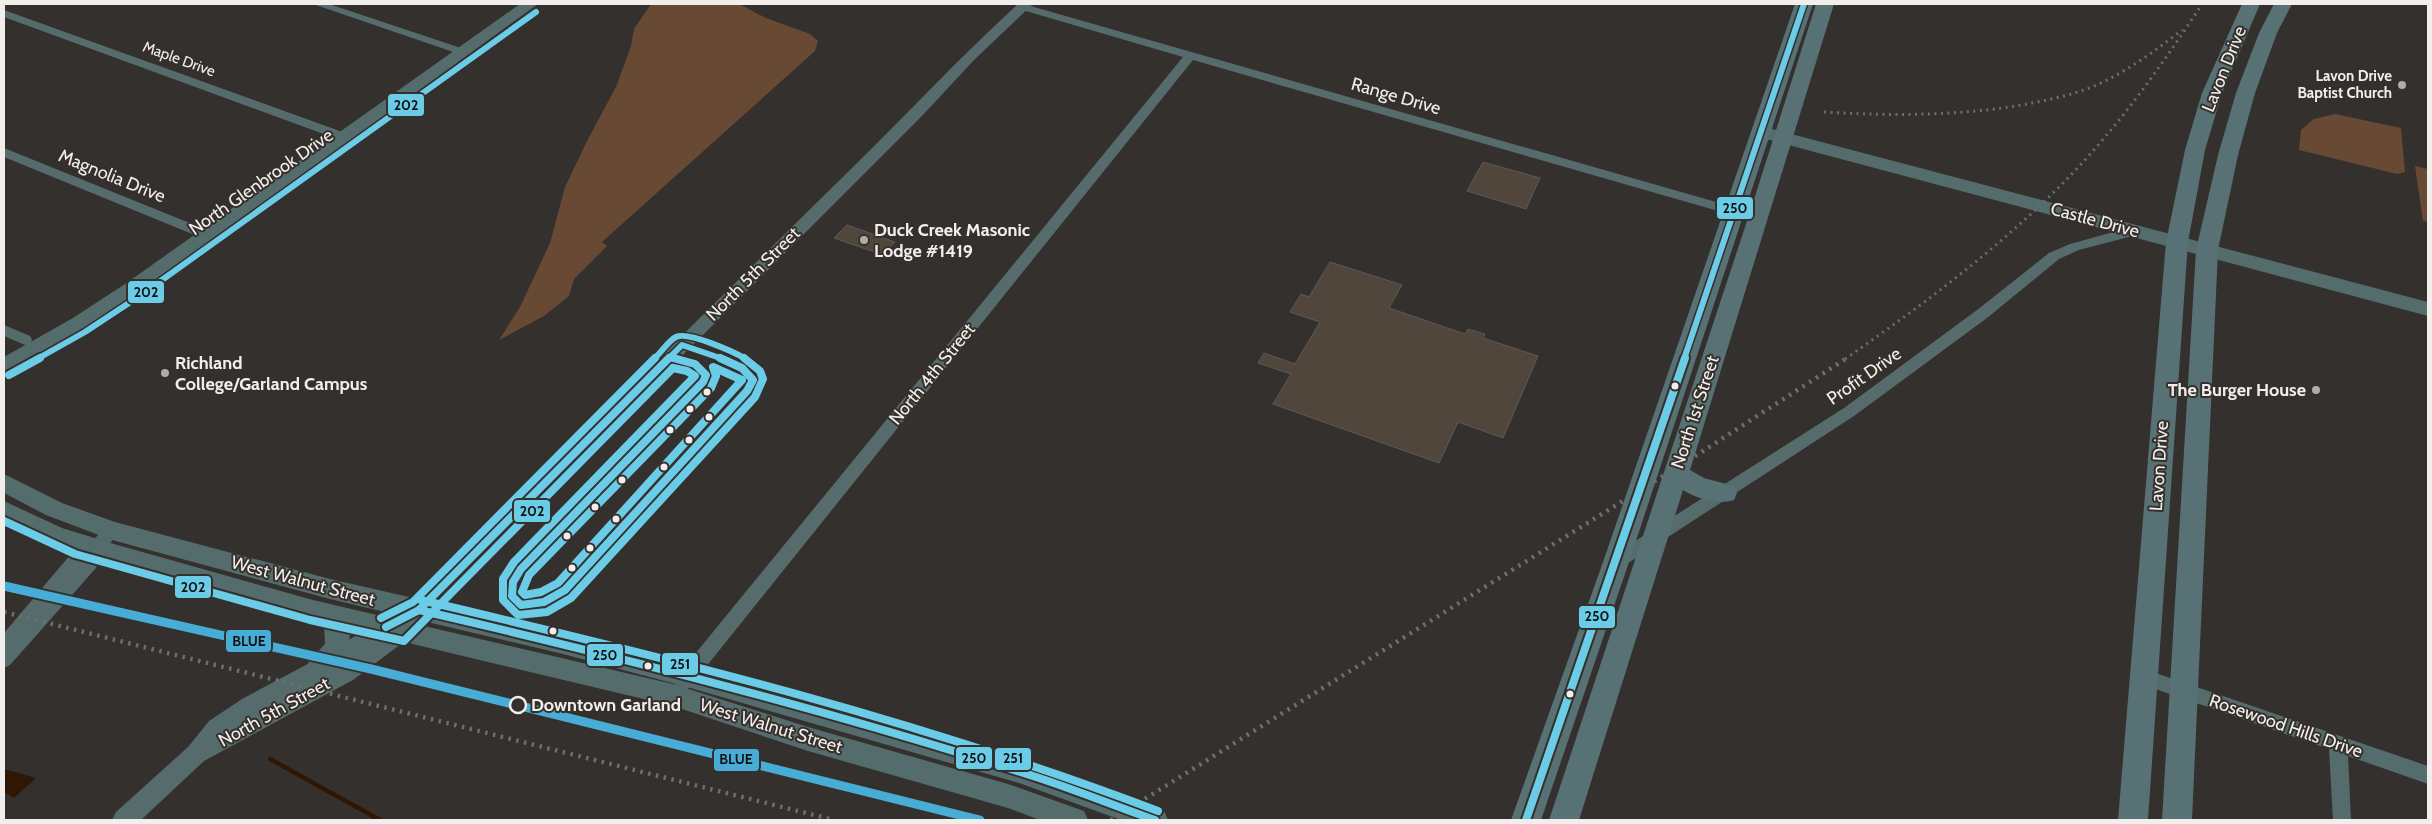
<svg xmlns="http://www.w3.org/2000/svg" width="2432" height="824" viewBox="0 0 2432 824" font-family="Cabin,sans-serif">
<style>
.green{fill:#684934}
.water{fill:#301704}
.lines{fill:none;stroke-linecap:round;stroke-linejoin:round}
.stream{stroke:#301704;stroke-width:4.5}
.building{fill:#51463c;stroke:#5c5958}
.minor{fill:#566b6b;fill-rule:evenodd}
.tertiary{fill:#566b6b;fill-rule:evenodd}
.secondary{fill:#556c6c;fill-rule:evenodd}
.primary{fill:#577174;fill-rule:evenodd}
.rail-far1{stroke:#69706f;stroke-width:3;stroke-dasharray:2 4.5;stroke-linecap:butt}
.rail{stroke:#69706f;stroke-width:4.5;stroke-dasharray:2.5 5.5;stroke-linecap:butt}
.bus-1-far1-casing{stroke:#35302c;stroke-width:9}
.bus-1-casing{stroke:#35302c;stroke-width:12}
.bus-2-far1-casing{stroke:#35302c;stroke-width:9}
.bus-2-casing{stroke:#35302c;stroke-width:12}
.bus-3-far1-casing{stroke:#35302c;stroke-width:9}
.bus-3-casing{stroke:#35302c;stroke-width:12}
.bus-1-far1{stroke:#6bcce7;stroke-width:6}
.bus-1{stroke:#6bcce7;stroke-width:8}
.bus-2-far1{stroke:#6bcce7;stroke-width:6}
.bus-2{stroke:#6bcce7;stroke-width:8}
.bus-3-far1{stroke:#6bcce7;stroke-width:6}
.bus-3{stroke:#6bcce7;stroke-width:8}
.rail-1-casing{stroke:#35302c;stroke-width:13}
.rail-1{stroke:#47add6;stroke-width:9}
.poi-dot{fill:#afacaa;stroke:#35302c;stroke-width:2}
.bus-dot{fill:#f2eeec;stroke:#35302c;stroke-width:2}
.stop-dot{fill:#35302c;stroke:#f2eeec;stroke-width:2.5}
.labels{text-anchor:middle;dominant-baseline:central;stroke-width:4;stroke-linejoin:round;paint-order:stroke}
.far-street-label{font-size:15px;fill:#f2eeec;stroke:#35302c}
.far-poi-label{font-size:15px;font-weight:bold;fill:#f2eeec;stroke:#35302c;text-anchor:end}
.street-label{font-size:18px;fill:#f2eeec;stroke:#35302c}
.poi-label{font-size:18px;font-weight:bold;fill:#f2eeec;stroke:#35302c;text-anchor:start}
.stop-label{font-size:18px;font-weight:bold;fill:#f2eeec;stroke:#35302c;text-anchor:start}
.line-badge{stroke:#35302c;stroke-width:2}
.pale-badge-label{font-size:14px;text-anchor:middle;font-weight:bold;fill:#111}
</style>
<rect width="100%" height="100%" fill="#33302e"/>
<g class="green">
<polygon points="651,4 739,4 766,18 810,34 818,41 815,51 602,242 607,246 574,279 569,296 544,316 499,340 520,307 550,243 565,187 587,141 616,87 631,46 634,29"/>
<polygon points="2335,114 2401,128 2405,172 2397,174 2299,150 2301,130 2314,119"/>
<polygon points="2415,166 2428,169 2428,222 2423,221"/>
</g>
<polygon class="water" points="4,769 36,778 14,798 4,792"/>
<g class="lines">
<polyline class="stream" points="270,759 380,820"/>
</g>
<g class="building">
<polygon points="1483,162 1540,178 1526,209 1467,191"/>
<polygon points="847,225 895,242 883,255 834,238"/>
<polygon points="1330,262 1402,285 1389,308 1465,334 1468,329 1485,334 1483,338 1538,356 1503,438 1458,422 1439,463 1273,404 1291,374 1258,363 1264,353 1295,364 1320,322 1290,312 1301,294 1309,297"/>
</g>
<g class="lines">
<g class="minor">
<polygon points="313,4 329,4 467,50 469,52 463,55 459,54"/>
<polygon points="1019,5 1027,5 1765,216 1767,219 1760,223 1193,60 689,688 683,690 677,688 674,682 677,676 1183,57 1019,9"/>
<polygon points="4,10 348,134 350,137 348,140 340,140 4,17"/>
<polygon points="4,148 212,232 214,235 207,240 202,238 4,157"/>
<polygon points="2135,226 2142,231 2140,234 2079,250 2059,259 1987,318 1854,416 1622,567 1616,569 1610,567 1608,562 1610,557 1844,408 1977,310 2049,253 2070,244"/>
<polygon points="4,325 30,336 32,340 30,344 25,345 4,336"/>
<polygon points="112,524 118,526 120,531 102,553 96,568 10,665 4,668 4,633 71,554 90,544 106,526"/>
<polygon points="2144,669 2428,766 2428,784 2348,756 2351,820 2333,820 2329,749 2138,683 2135,677 2138,671"/>
</g>
<path class="tertiary" d="M1018,4H1033L975,59L920,118L676,362L409,638L353,680L204,761L141,820H112L116,812L188,747L209,721L242,699L319,658L388,616L395,613L402,615C552,465 702,315 854,166C909,112 961,56 1018,4Z"/>
<g class="secondary">
<polygon points="520,4 538,4 142,292 87,328 4,374 4,357 73,318 128,282"/>
<polygon points="1761,126 2428,302 2428,316 1755,136 1752,132 1755,128"/>
<polygon points="4,474 62,503 115,522 330,579 563,632 687,665 1019,759 1164,811 1168,820 1121,820 1019,783 687,687 563,654 330,599 112,540 46,515 4,493"/>
<path d="M4,501L62,528L114,544L313,600L673,684L808,727L1008,784L1084,811L1088,820H1040L1008,808L808,751L673,706L350,629C351,650 338,673 318,680L309,677L306,669L309,661L325,644L324,623L114,564L47,542L4,520Z"/>
</g>
<g class="primary">
<polygon points="1795,4 1813,4 1629,562 1541,820 1511,820 1603,562"/>
<path d="M1816,4H1834L1690,470L1704,478L1734,486L1737,493L1734,500C1719,505 1697,499 1683,490L1579,820H1549L1751,209Z"/>
<polygon points="2242,4 2260,4 2222,93 2205,150 2188,242 2148,820 2118,820 2166,242 2185,150 2202,93"/>
<polygon points="2274,4 2292,4 2277,33 2255,93 2238,155 2218,250 2192,820 2162,820 2196,250 2218,155 2236,93 2259,33"/>
</g>
<g class="rail-far1">
<path d="M1824,112C1891,116 1956,116 2022,105C2048,100 2074,95 2099,84C2129,70 2156,50 2182,30"/>
<path d="M1845,359C1930,300 2014,237 2084,161C2128,113 2166,59 2202,4"/>
</g>
<g class="rail">
<polyline points="4,612 834,820"/>
<polyline points="1111,820 1703,451 1847,358"/>
</g>
<defs>
<g id="bus-1-far1">
<polyline points="668,359 670,357"/>
<polyline points="679,359 670,357 682,345 723,359"/>
<polyline points="1684,359 1804,4"/>
</g>
<g id="bus-1">
<polyline points="673,358 695,364 706,375 703,382 521,569 513,582 512,596 521,605 544,602 565,590 747,391 753,380 742,368 720,358"/>
<path d="M419,610C626,658 833,711 1036,777C1076,790 1115,806 1155,820"/>
<polyline points="386,627 419,610 669,358"/>
<polyline points="1526,820 1685,358"/>
</g>
<polyline id="bus-2-far1" points="37,359 85,332 141,295 536,12"/>
<g id="bus-2">
<polygon points="713,367 742,380 558,583 541,592 525,595 522,592 529,575 711,388 716,376"/>
<polyline points="9,375 40,358"/>
<polyline points="4,521 75,554 310,620 404,641 673,368"/>
</g>
<path id="bus-3-far1" d="M654,359C661,353 668,341 676,337C688,331 734,352 746,359"/>
<g id="bus-3">
<polyline points="673,368 687,371 695,376 514,562 503,579 503,600 518,615 547,612 571,598 755,397 763,379 760,371 744,358"/>
<path d="M421,600C670,658 919,720 1158,811"/>
<polyline points="381,618 413,602 655,358"/>
</g>
</defs>
<use href="#bus-1-far1" class="bus-1-far1-casing"/>
<use href="#bus-1" class="bus-1-casing"/>
<use href="#bus-2-far1" class="bus-2-far1-casing"/>
<use href="#bus-2" class="bus-2-casing"/>
<use href="#bus-3-far1" class="bus-3-far1-casing"/>
<use href="#bus-3" class="bus-3-casing"/>
<use href="#bus-1-far1" class="bus-1-far1"/>
<use href="#bus-1" class="bus-1"/>
<use href="#bus-2-far1" class="bus-2-far1"/>
<use href="#bus-2" class="bus-2"/>
<use href="#bus-3-far1" class="bus-3-far1"/>
<use href="#bus-3" class="bus-3"/>
<defs>
<polyline id="rail-1" points="4,586 371,669 980,820"/>
</defs>
<use href="#rail-1" class="rail-1-casing"/>
<use href="#rail-1" class="rail-1"/>
</g>
<g class="poi-dot">
<circle cx="2402" cy="85" r="5"/>
<circle cx="864" cy="240" r="5"/>
<circle cx="165" cy="373" r="5"/>
<circle cx="2316" cy="390" r="5"/>
</g>
<g class="bus-dot">
<circle cx="1675" cy="386" r="4.5"/>
<circle cx="707" cy="392" r="4.5"/>
<circle cx="690" cy="409" r="4.5"/>
<circle cx="709" cy="417" r="4.5"/>
<circle cx="670" cy="430" r="4.5"/>
<circle cx="689" cy="440" r="4.5"/>
<circle cx="664" cy="467" r="4.5"/>
<circle cx="622" cy="480" r="4.5"/>
<circle cx="595" cy="507" r="4.5"/>
<circle cx="616" cy="519" r="4.5"/>
<circle cx="567" cy="536" r="4.5"/>
<circle cx="590" cy="548" r="4.5"/>
<circle cx="572" cy="568" r="4.5"/>
<circle cx="553" cy="631" r="4.5"/>
<circle cx="648" cy="666" r="4.5"/>
<circle cx="1570" cy="694" r="4.5"/>
</g>
<circle class="stop-dot" cx="518" cy="705" r="8"/>
<g class="labels">
<g class="far-street-label">
<text transform="translate(179 59) rotate(20)">Maple Drive</text>
</g>
<g class="far-poi-label">
<text x="2392" y="76">Lavon Drive<tspan x="2392" dy="17">Baptist Church</tspan></text>
</g>
<g class="street-label">
<text transform="translate(2224 69) rotate(-68)">Lavon Drive</text>
<text transform="translate(1396 96) rotate(16)">Range Drive</text>
<text transform="translate(112 176) rotate(22)">Magnolia Drive</text>
<text transform="translate(261 182) rotate(-35)">North Glenbrook Drive</text>
<text transform="translate(2095 220) rotate(15)">Castle Drive</text>
<text transform="translate(753 274) rotate(-45)">North 5th Street</text>
<text transform="translate(932 374) rotate(-51)">North 4th Street</text>
<text transform="translate(1864 376) rotate(-35)">Profit Drive</text>
<text transform="translate(1695 412) rotate(-72)">North 1st Street</text>
<text transform="translate(2159 466) rotate(-86)">Lavon Drive</text>
<text transform="translate(303 581) rotate(15)">West Walnut Street</text>
<text transform="translate(274 712) rotate(-29)">North 5th Street</text>
<text transform="translate(771 726) rotate(17)">West Walnut Street</text>
<text transform="translate(2286 726) rotate(19)">Rosewood Hills Drive</text>
</g>
<g class="poi-label">
<text x="874" y="230">Duck Creek Masonic<tspan x="874" dy="21">Lodge #1419</tspan></text>
<text x="175" y="363">Richland<tspan x="175" dy="21">College/Garland Campus</tspan></text>
<text x="2306" y="390" text-anchor="end">The Burger House</text>
</g>
<g class="stop-label">
<text x="531" y="705">Downtown Garland</text>
</g>
</g>
<g class="line-badge">
<rect x="387" y="93" width="38" height="24" rx="5" fill="#6bcce7"/>
<rect x="1716" y="196" width="38" height="24" rx="5" fill="#6bcce7"/>
<rect x="127" y="280" width="38" height="24" rx="5" fill="#6bcce7"/>
<rect x="513" y="499" width="38" height="24" rx="5" fill="#6bcce7"/>
<rect x="174" y="575" width="38" height="24" rx="5" fill="#6bcce7"/>
<rect x="1578" y="605" width="38" height="24" rx="5" fill="#6bcce7"/>
<rect x="225" y="629" width="47" height="24" rx="5" fill="#47add6"/>
<rect x="586" y="643" width="38" height="24" rx="5" fill="#6bcce7"/>
<rect x="661" y="652" width="38" height="24" rx="5" fill="#6bcce7"/>
<rect x="955" y="746" width="38" height="24" rx="5" fill="#6bcce7"/>
<rect x="994" y="747" width="38" height="24" rx="5" fill="#6bcce7"/>
<rect x="713" y="748" width="47" height="24" rx="5" fill="#47add6"/>
</g>
<g class="pale-badge-label">
<text x="406" y="110">202</text>
<text x="1735" y="213">250</text>
<text x="146" y="297">202</text>
<text x="532" y="516">202</text>
<text x="193" y="592">202</text>
<text x="1597" y="621">250</text>
<text x="249" y="646">BLUE</text>
<text x="605" y="660">250</text>
<text x="680" y="669">251</text>
<text x="974" y="763">250</text>
<text x="1013" y="763">251</text>
<text x="736" y="764">BLUE</text>
</g>
<rect width="2432" height="824" fill="none" stroke="#f2eeec" stroke-width="10"/>
</svg>
